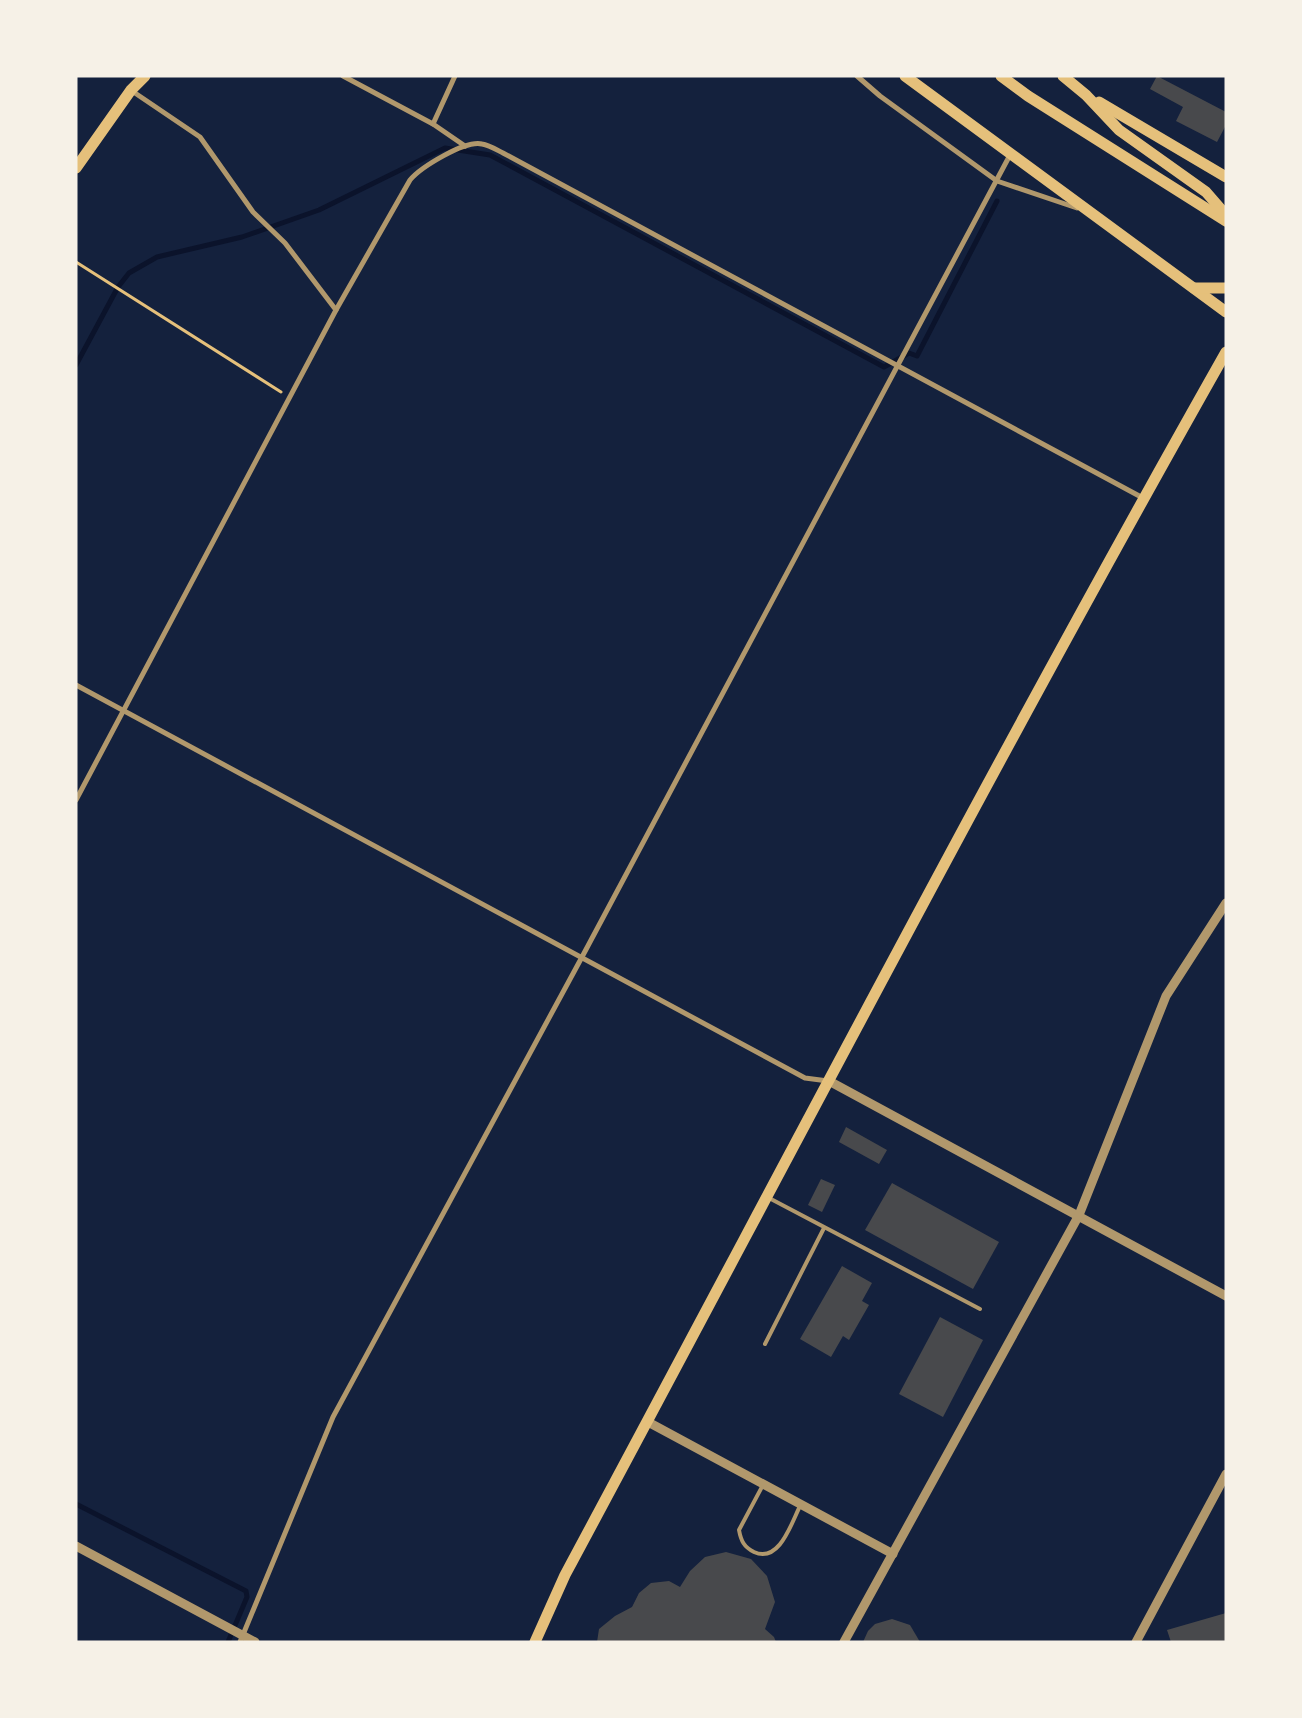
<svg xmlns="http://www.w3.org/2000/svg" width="1302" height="1718" viewBox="0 0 1302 1718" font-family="'Alegreya Sans',sans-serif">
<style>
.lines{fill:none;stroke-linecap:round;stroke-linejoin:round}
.stream{stroke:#0b132b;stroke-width:5}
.building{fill:#48494c}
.path{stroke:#e5c07b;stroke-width:3}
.service{stroke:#b1986c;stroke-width:4}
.minor{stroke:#b1986c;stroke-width:5}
.tertiary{stroke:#b1986c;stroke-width:9}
.primary{stroke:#e5c07b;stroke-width:11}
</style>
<rect width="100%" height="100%" fill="#14213d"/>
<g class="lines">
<g class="stream">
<polyline points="76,365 118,287 129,273 157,257 242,237 319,210 445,148 490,155 884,367 909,353 917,356 997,201"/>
<polyline points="76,1504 246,1591 247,1597 228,1642"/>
</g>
</g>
<g class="building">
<polygon points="1157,76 1226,112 1226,125 1217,142 1176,121 1183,107 1150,89"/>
<polygon points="846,1127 887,1150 879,1164 839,1142"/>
<polygon points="821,1179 835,1185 822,1212 808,1205"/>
<polygon points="892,1183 999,1242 973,1289 865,1230"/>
<polygon points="842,1266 872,1283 862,1301 869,1305 849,1340 843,1336 831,1357 800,1339"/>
<polygon points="940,1317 983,1340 943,1417 899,1394"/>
<polygon points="726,1552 751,1559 767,1576 775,1602 765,1629 774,1637 776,1642 597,1642 599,1629 615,1616 632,1607 639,1593 651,1583 669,1581 680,1587 690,1571 705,1557"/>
<polygon points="1226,1613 1226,1642 1171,1642 1167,1630"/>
<polygon points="892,1619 910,1625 920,1642 863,1642 868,1631 875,1624"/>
</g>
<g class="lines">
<polyline class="path" points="76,262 281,392"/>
<g class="service">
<polyline points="769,1198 980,1309"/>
<polyline points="765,1344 824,1228"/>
<path d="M763,1485L739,1530C741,1541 744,1547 754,1552C780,1564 792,1521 801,1504"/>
</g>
<g class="minor">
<polyline points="343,76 433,124 465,146"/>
<polyline points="857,76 880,96 997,181 1077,208"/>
<polyline points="132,91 200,137 253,212 285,243 336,310"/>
<polyline points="433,124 455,76"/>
<polyline points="76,685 805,1078 828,1081"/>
<path d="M76,800L336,310L410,180C421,167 465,140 482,144C489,145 497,150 503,153L1143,498"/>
<polyline points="240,1642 333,1417 582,957 1010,155"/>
</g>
<g class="tertiary">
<polyline points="829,1081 1226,1296"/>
<polyline points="648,1422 893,1554"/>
<polyline points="76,1546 255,1642"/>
<polyline points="844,1642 1079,1215 1166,996 1226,903"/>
<polyline points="1136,1642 1226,1474"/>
</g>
<g class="primary">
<polyline points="905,76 1226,312"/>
<polyline points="1001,76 1028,96 1226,221"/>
<polyline points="1063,76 1086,95 1119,130 1206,192 1226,215"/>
<polyline points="1099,102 1226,177"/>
<polyline points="76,168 131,90 145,76"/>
<polyline points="1194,288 1226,288"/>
<path d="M535,1642L565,1575C784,1167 998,755 1226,352"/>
</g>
</g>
<rect width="1302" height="1718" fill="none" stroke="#f6f1e7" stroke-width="155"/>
</svg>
